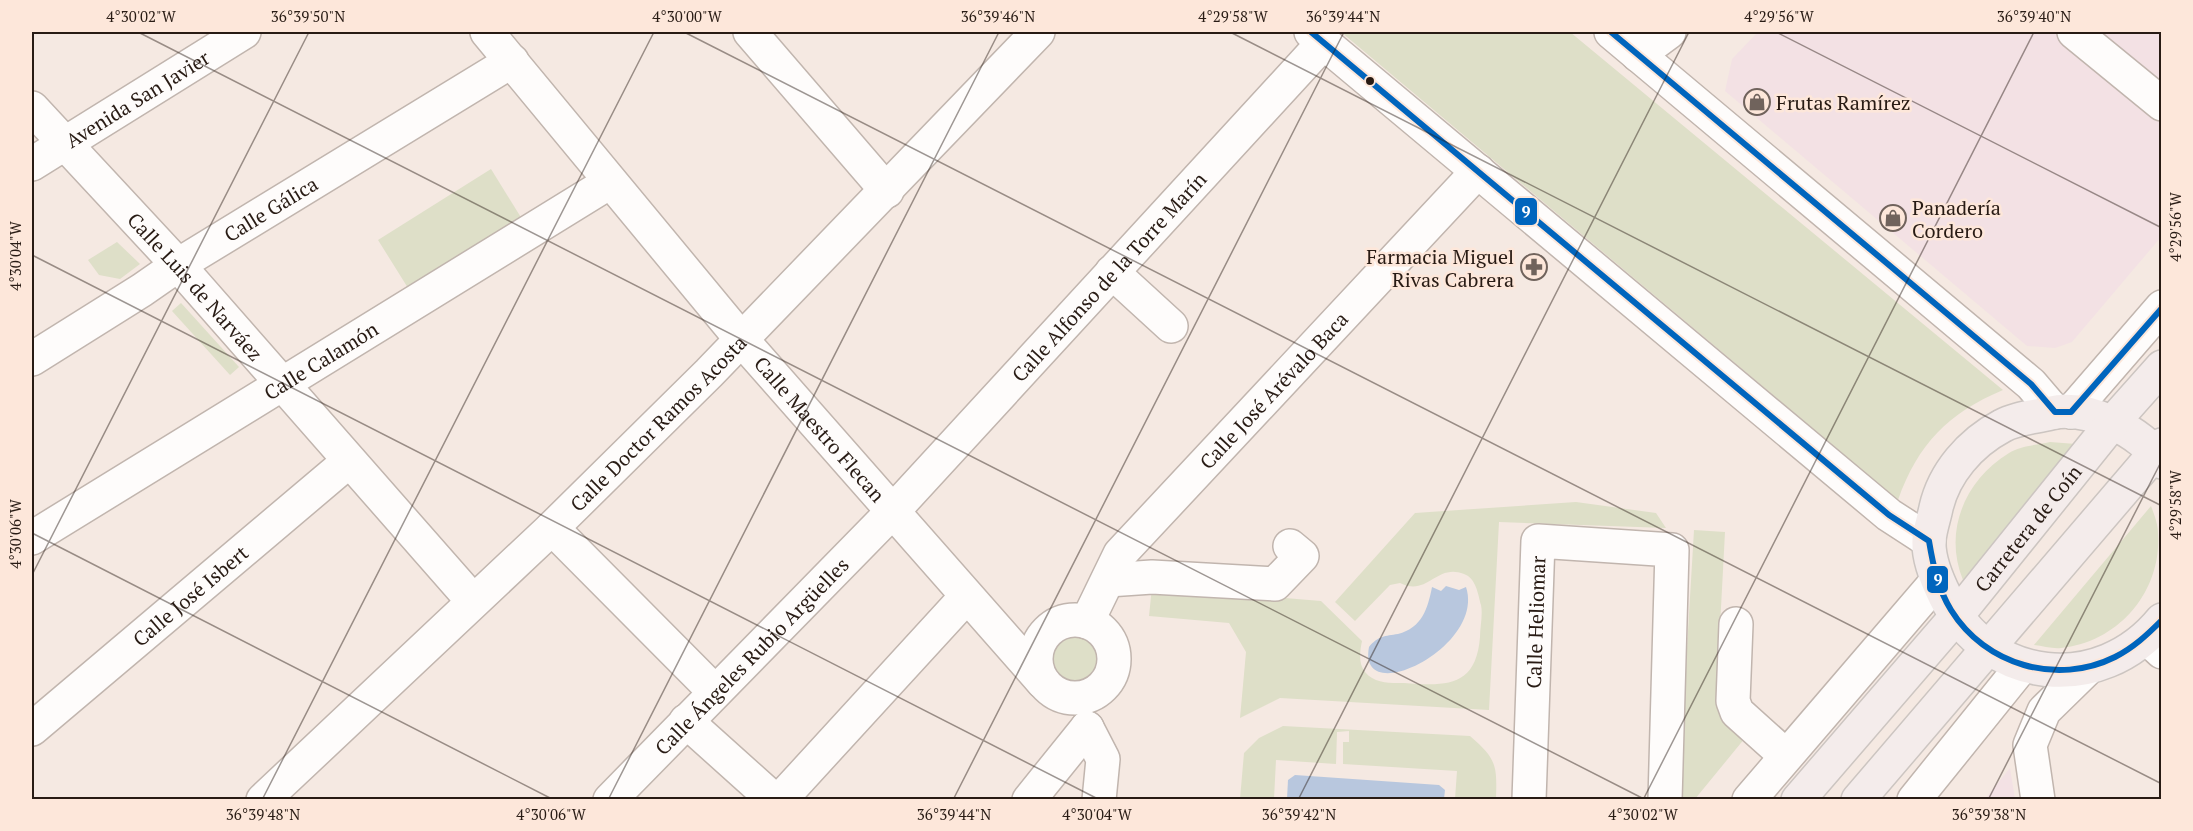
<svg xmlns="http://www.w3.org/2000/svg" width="2193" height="831" viewBox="0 0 2193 831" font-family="'PT Serif',serif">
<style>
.commercial{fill:#f3e1e4}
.green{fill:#dedfc8}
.water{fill:#b8c7de}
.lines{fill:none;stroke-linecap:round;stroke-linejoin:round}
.minor-casing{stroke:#c1b5ae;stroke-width:36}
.major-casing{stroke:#ccc5c1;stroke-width:36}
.minor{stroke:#fefcfb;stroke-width:33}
.major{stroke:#f4eceb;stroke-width:33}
.bus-1-casing{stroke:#fde7da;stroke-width:10}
.bus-1{stroke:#0065bd;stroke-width:6}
.ticks{fill:none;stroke:#281b14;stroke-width:1.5;stroke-opacity:0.45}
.bus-dot{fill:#281b14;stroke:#fde7da;stroke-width:2}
.labels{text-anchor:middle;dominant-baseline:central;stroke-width:5;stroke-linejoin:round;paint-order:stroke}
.street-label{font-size:20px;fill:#281b14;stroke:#fde7da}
.poi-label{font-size:20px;fill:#281b14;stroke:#fde7da;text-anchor:start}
.line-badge{stroke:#fde7da;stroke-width:2}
.badge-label{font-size:16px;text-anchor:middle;font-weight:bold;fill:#fff}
.neatline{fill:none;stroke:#281b14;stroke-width:2}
.ticks-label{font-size:15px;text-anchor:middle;fill:#281b14}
</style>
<rect width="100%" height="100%" fill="#f5e9e2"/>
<g class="commercial">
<polygon points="1758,32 2161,32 2161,237 2072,342 2055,348 2027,346 1725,91 1732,59"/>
<polygon points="2010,768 2015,799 1985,799"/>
</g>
<g class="green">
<path d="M1341,32H1570L2003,390C1948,413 1918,444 1898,500Z"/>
<polygon points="491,169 522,219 408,288 378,240"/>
<polygon points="117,242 140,264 120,279 99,275 88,260"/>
<polygon points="181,303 239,367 230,375 172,311"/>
<path d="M2050,442L2076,444L1963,580C1943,531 1965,480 2009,453C2020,446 2037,445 2050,442Z"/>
<path d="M1576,502L1656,513L1666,528L1499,522L1489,710L1280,698L1240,718L1246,652L1229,623L1149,616L1152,587L1321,601L1362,641C1360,651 1358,663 1365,672C1375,684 1390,683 1404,683C1445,686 1476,688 1480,637C1480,627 1483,615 1481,605C1478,594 1476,578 1464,574C1436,563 1428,597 1400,583L1390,585L1355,621L1335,602L1415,513Z"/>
<path d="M2151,506C2154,514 2158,524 2158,533C2162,591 2119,642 2061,648C2053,649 2043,646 2034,645Z"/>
<polygon points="1694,530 1725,532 1716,702 1723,720 1745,738 1695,799 1678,800"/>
<circle cx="1074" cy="659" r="24"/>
<path d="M1283,726L1470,736C1497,759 1497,766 1496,799H1455L1457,771L1343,764V742H1349V731L1337,732L1336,764L1276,760L1274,799H1240L1244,753L1259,738Z"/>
</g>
<g class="water">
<path d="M1446,586L1459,590L1466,587C1486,647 1357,710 1369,647C1378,636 1385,636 1398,634C1422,628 1428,608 1432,587L1441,591Z"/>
<polygon points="1295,775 1439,785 1445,790 1444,799 1287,799 1288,780"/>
</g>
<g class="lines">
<defs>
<g id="minor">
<path id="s1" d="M487,32L742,340L1043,682"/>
<polyline points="750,32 887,191"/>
<polyline points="1311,32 1889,515 1929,541"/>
<polyline points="1611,32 2031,384 2055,412"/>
<polyline points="2074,32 2162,104"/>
<polyline points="1638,55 1669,32"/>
<path id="s2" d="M32,108L178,265L473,601"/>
<path id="s3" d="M32,164L244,32"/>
<polyline points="1112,272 1171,326"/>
<path id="s4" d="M32,359L142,290L178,265L512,61"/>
<polyline points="2071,412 2162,307"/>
<polyline points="552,528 715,692"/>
<path id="s5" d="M32,538L610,182"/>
<polyline points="1108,580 1152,577 1275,584 1302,556 1290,546"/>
<circle cx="1075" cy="659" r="39"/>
<path id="s6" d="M1087,622L1120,554L1478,171"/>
<polyline points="1736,624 1733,701 1737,712 1786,756"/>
<polyline points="2147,638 2162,652"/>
<polyline points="686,721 774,800"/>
<polyline points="1087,728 1103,759 1099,800"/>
<path id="s7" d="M32,729L349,461"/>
<path id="s8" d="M263,800L552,528L709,373L1038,32"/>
<path id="s9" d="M610,800L894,510L1324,42"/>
<polyline points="780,800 966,597"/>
<polyline points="1029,800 1087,728"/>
<path id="s10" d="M1529,800L1538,541L1672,550L1665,800"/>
<polyline points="1749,800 1937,581"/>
<polyline points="1914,800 2022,666"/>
<polyline points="2038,800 2030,745 2044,711 2088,668"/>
</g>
<g id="major">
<path d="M2162,462C2142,432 2087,404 2051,413C2036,417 2016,418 2002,426C1970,443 1944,473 1936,508C1934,518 1930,529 1929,540C1928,558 1937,580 1945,596C1988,684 2100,696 2162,620"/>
<path id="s11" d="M1798,800L1955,618L2113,422L2162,367"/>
<polyline points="1858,800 2162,445"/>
</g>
</defs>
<use href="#minor" class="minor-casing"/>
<use href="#major" class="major-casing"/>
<use href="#minor" class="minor"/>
<use href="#major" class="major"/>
<defs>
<g id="bus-1">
<path d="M1311,32L1889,515L1929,541C1933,565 1938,589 1951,610C1985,665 2057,686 2115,657C2133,648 2147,635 2162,620"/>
<polyline points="1611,32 2031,384 2055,412 2071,412 2162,308"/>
</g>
</defs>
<use href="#bus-1" class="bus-1-casing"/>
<use href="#bus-1" class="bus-1"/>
</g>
<path class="ticks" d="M138,32L1646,800M684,32L2162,784M1230,32L2162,506M1776,32L2162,228M32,255L1100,800M32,533L554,800M32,575L309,32M262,800L654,32M608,800L999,32M953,800L1344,32M1298,800L1689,32M1643,800L2034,32M1988,800L2162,460"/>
<defs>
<symbol id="shop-ring" viewBox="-11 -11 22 22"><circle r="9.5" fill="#fde7da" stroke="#70635c" stroke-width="1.5"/><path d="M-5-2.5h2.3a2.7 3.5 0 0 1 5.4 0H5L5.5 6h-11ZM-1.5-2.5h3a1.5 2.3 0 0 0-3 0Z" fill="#70635c"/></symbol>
<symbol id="pharmacy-ring" viewBox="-11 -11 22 22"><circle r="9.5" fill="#fde7da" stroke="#70635c" stroke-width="1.5"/><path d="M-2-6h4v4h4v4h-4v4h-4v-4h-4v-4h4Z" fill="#70635c"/></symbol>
</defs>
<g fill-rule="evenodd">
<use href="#shop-ring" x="1742" y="87" width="30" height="30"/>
<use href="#shop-ring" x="1878" y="203" width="30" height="30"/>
<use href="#pharmacy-ring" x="1519" y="252" width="30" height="30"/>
</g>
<circle class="bus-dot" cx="1370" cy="81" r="5"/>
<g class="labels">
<g class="street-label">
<text stroke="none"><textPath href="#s3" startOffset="124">Avenida San Javier</textPath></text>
<text stroke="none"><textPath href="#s4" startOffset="282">Calle Gálica</textPath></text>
<text stroke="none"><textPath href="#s9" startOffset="723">Calle Alfonso de la Torre Marín</textPath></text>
<text stroke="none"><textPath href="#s2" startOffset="242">Calle Luis de Narváez</textPath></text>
<text stroke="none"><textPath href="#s5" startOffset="339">Calle Calamón</textPath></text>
<text stroke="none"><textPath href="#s6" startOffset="300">Calle José Arévalo Baca</textPath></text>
<text stroke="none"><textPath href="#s8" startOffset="546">Calle Doctor Ramos Acosta</textPath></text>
<text stroke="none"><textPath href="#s1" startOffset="518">Calle Maestro Flecan</textPath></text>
<text stroke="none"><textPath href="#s11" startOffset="356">Carretera de Coín</textPath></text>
<text stroke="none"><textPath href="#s7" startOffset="207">Calle José Isbert</textPath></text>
<text stroke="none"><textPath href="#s10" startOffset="178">Calle Heliomar</textPath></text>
<text stroke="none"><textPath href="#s9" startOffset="202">Calle Ángeles Rubio Argüelles</textPath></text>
</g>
<g class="poi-label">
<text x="1776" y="102">Frutas Ramírez</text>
<text x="1912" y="207">Panadería<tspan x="1912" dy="23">Cordero</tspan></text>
<text x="1514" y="256" text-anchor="end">Farmacia Miguel<tspan x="1514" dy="23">Rivas Cabrera</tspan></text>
</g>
</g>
<g class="line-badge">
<rect x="1514" y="197" width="24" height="29" rx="6" fill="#0065bd"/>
<rect x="1926" y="565" width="23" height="29" rx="6" fill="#0065bd"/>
</g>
<g class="badge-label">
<text x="1526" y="217">9</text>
<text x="1938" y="585">9</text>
</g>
<rect width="2193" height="831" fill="none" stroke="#fde7da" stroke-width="66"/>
<rect x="33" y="33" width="2127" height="765" class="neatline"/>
<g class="ticks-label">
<text x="141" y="22">4°30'02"W</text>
<text x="308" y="22">36°39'50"N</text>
<text x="687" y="22">4°30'00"W</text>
<text x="998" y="22">36°39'46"N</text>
<text x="1233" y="22">4°29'58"W</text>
<text x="1343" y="22">36°39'44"N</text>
<text x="1779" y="22">4°29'56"W</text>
<text x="2034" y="22">36°39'40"N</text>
<text transform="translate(2176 227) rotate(-90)" y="5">4°29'56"W</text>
<text transform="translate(16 256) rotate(-90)" y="5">4°30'04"W</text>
<text transform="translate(2176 505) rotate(-90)" y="5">4°29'58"W</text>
<text transform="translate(16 534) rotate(-90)" y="5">4°30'06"W</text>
<text x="263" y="820">36°39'48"N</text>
<text x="551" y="820">4°30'06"W</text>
<text x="954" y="820">36°39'44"N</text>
<text x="1097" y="820">4°30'04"W</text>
<text x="1299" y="820">36°39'42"N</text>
<text x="1643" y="820">4°30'02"W</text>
<text x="1989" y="820">36°39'38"N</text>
</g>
</svg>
